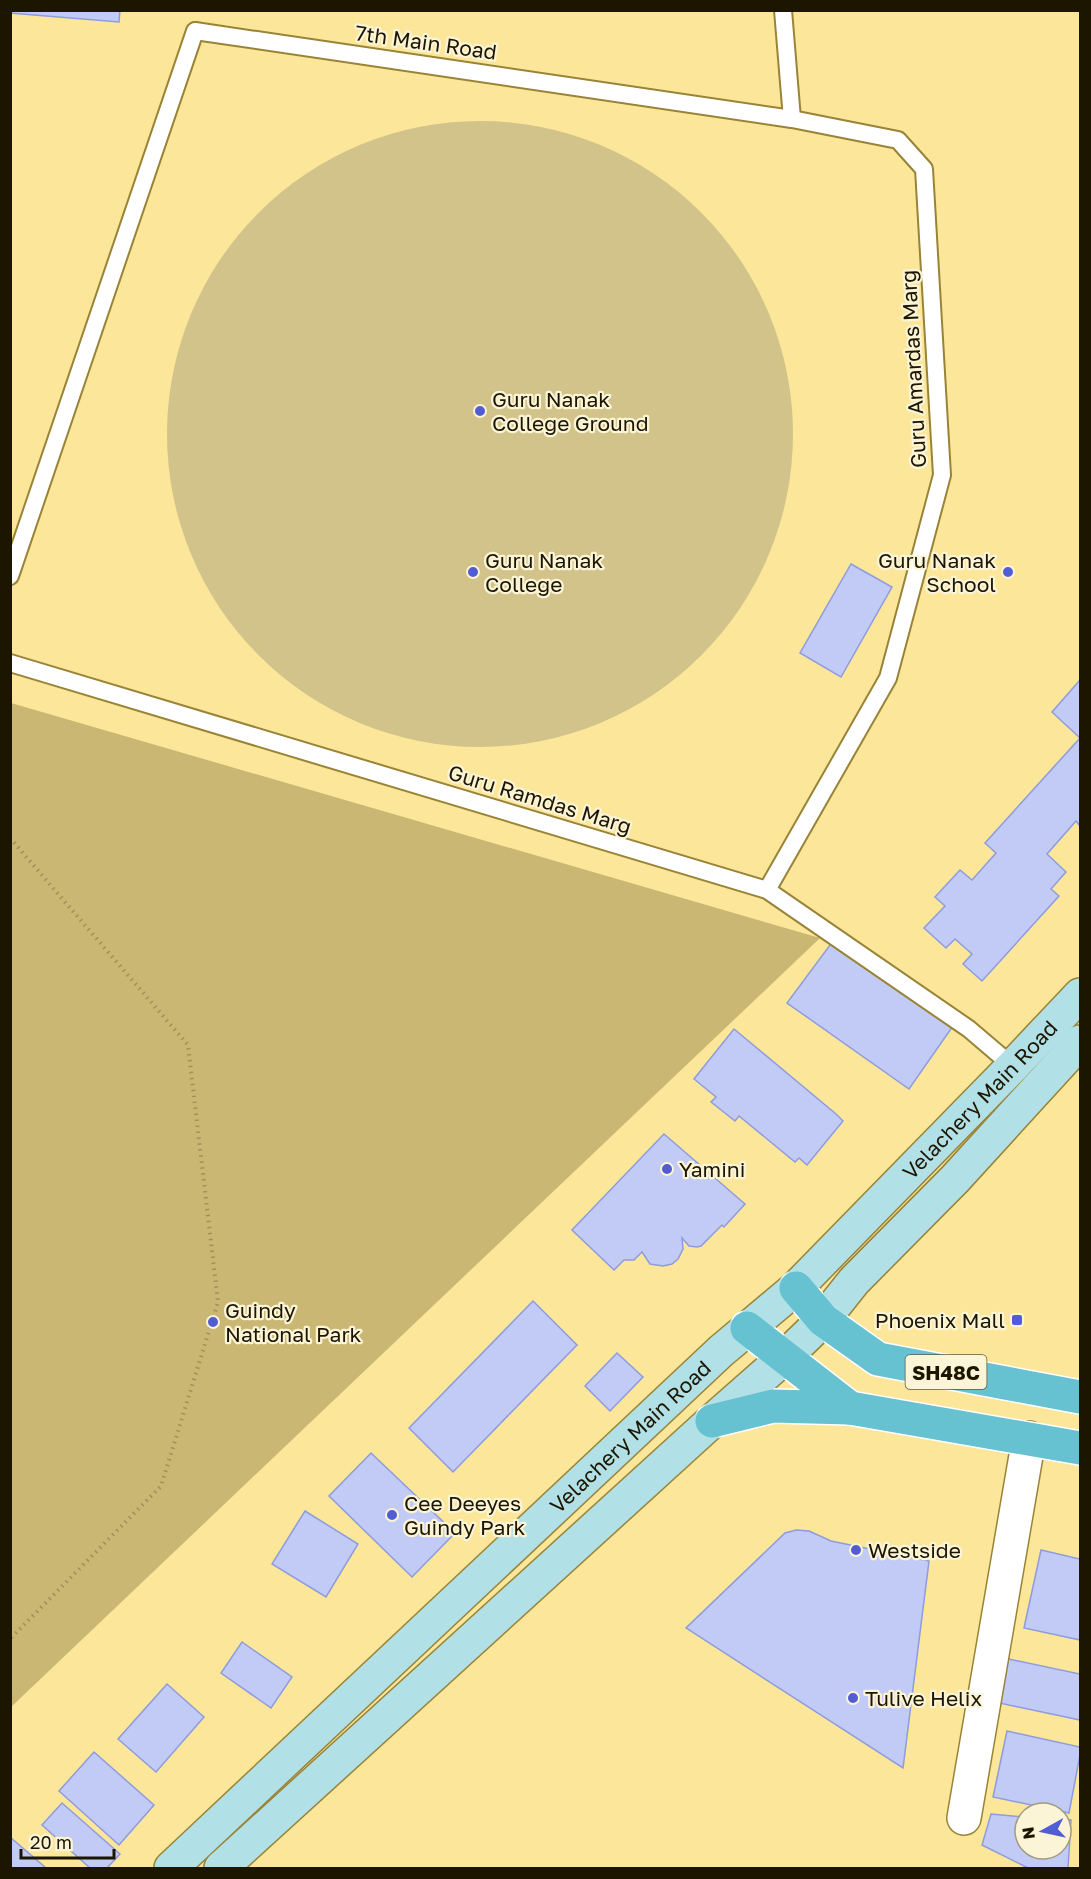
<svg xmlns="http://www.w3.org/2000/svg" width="1091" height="1879" viewBox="0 0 1091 1879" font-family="'Golos Text',sans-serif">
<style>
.green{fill:#d2c38a}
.forest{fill:#cab773}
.building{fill:#c1cbf5;stroke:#8e9cdf;stroke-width:1.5}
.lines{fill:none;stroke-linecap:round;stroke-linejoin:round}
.service-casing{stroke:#988337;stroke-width:20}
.minor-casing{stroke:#988337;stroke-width:36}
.secondary-casing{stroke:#988337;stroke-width:36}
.primary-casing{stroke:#fff;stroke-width:36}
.path{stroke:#a0915b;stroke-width:4;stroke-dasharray:1.5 4.5;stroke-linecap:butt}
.service{stroke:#fff;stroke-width:16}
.minor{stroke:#fff;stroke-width:33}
.secondary{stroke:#b2e0e7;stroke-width:33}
.primary{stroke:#66c1d0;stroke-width:33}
.poi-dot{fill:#525dd3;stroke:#fcf4d6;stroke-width:2}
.labels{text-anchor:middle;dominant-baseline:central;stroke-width:4.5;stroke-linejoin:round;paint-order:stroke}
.shield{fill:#fcf4d6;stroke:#5f5941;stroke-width:1.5}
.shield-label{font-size:20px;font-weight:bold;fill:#1c1601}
.street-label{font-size:21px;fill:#1c1601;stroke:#fcf4d6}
.poi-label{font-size:21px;fill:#1c1601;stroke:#fcf4d6;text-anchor:start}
</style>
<rect width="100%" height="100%" fill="#fbe699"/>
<circle class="green" cx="480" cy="434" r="313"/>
<polygon class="forest" points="11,703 820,938 11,1707 10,703"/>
<g class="building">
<polygon points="10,10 120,10 119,22 10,13"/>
<polygon points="851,564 892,587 841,677 800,653"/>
<polygon points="1080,680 1080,826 1076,821 1047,854 1066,872 1051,889 1059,896 982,981 963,964 972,954 955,939 946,948 924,928 945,906 935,897 960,870 972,880 996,853 985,843 1080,738 1052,712"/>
<polygon points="833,941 953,1026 909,1089 787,1003"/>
<polygon points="734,1029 836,1114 843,1121 807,1165 799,1158 795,1162 739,1116 735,1121 711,1102 716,1097 694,1079"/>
<polygon points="664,1134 745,1204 724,1227 722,1225 701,1246 697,1247 689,1246 682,1238 683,1249 678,1259 672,1264 663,1266 650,1264 642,1252 634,1260 624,1260 614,1270 572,1230"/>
<polygon points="533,1301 577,1345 453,1472 409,1428"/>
<polygon points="617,1353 643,1377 610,1411 585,1386"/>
<polygon points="371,1453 455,1533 412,1577 329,1496"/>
<polygon points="305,1511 358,1544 326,1597 272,1564"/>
<polygon points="796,1530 809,1531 831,1541 929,1561 903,1768 686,1628 785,1533"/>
<polygon points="1041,1550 1080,1559 1080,1640 1024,1628"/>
<polygon points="242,1642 292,1677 271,1708 221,1673"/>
<polygon points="999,1657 1080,1674 1080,1720 990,1701"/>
<polygon points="167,1684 204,1717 156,1772 118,1739"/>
<polygon points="1007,1731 1080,1747 1080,1755 1069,1813 993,1797"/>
<polygon points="94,1752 154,1805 119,1845 59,1791"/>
<polygon points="62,1803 120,1854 107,1868 90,1868 42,1825"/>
<polygon points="991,1814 1025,1817 1025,1849 1061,1849 1061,1819 1071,1820 1068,1868 1028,1868 982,1845"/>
<polygon points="10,1837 46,1868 10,1868"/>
</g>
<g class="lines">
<defs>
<g id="service">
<polyline points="783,10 792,119"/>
<polyline points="10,576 195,31 792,119 898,140 924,169 942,475 888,678 767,890"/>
<polyline points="10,663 767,890 969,1029 1017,1070"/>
</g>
<polyline id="minor" points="964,1818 1029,1438"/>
<g id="secondary">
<path id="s1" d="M171,1868L721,1351L796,1288L1013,1066L1080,995"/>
<polyline points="221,1868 712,1421 786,1356 823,1320 854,1281 955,1179 1080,1042"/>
</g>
<g id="primary">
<polyline points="796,1288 823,1320 878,1359 1080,1397"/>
<polyline points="747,1328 850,1408"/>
<polyline points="712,1421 773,1406 850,1408 1080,1448"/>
</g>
</defs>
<use href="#service" class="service-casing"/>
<use href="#minor" class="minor-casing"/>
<use href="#secondary" class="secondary-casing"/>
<use href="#primary" class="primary-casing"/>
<polyline class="path" points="10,838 188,1045 218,1302 161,1486 10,1639"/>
<use href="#service" class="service"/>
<use href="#minor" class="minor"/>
<use href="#secondary" class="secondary"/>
<use href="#primary" class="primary"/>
</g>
<g class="poi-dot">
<circle cx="480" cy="411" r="6"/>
<circle cx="473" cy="572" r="6"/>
<circle cx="1008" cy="572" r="6"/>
<circle cx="667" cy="1169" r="6"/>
<rect x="1011" y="1314" width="12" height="12" rx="3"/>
<circle cx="213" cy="1322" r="6"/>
<circle cx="392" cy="1515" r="6"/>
<circle cx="856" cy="1550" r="6"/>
<circle cx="853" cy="1698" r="6"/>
</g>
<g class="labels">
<rect class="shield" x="905.5" y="1355" width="81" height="34" rx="4.5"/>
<g class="shield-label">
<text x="946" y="1372">SH48C</text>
</g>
<g class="street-label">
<text transform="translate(426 42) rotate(8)">7th Main Road</text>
<text transform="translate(913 369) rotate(-93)">Guru Amardas Marg</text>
<text transform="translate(540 799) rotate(17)">Guru Ramdas Marg</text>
<text stroke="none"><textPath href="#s1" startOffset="1116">Velachery Main Road</textPath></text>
<text stroke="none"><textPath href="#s1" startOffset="630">Velachery Main Road</textPath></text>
</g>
<g class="poi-label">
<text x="492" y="399">Guru Nanak<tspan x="492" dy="24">College Ground</tspan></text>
<text x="485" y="560">Guru Nanak<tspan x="485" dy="24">College</tspan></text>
<text x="996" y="560" text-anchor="end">Guru Nanak<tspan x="996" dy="24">School</tspan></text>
<text x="679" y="1169">Yamini</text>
<text x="225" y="1310">Guindy<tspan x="225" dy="24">National Park</tspan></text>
<text x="1005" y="1320" text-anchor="end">Phoenix Mall</text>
<text x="404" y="1503">Cee Deeyes<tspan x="404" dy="24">Guindy Park</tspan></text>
<text x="868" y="1550">Westside</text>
<text x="865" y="1698">Tulive Helix</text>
</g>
</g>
<rect width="1091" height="1879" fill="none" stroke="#1c1601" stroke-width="24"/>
<g transform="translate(1043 1831) rotate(262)"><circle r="28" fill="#fcf4d6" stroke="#a29b81" stroke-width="1.5"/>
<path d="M0-4.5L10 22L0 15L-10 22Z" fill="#525dd3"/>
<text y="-9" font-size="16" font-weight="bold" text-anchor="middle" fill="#1c1601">N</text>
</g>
<path d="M21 1849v9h93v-9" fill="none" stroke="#1c1601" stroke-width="3"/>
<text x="30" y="1849" font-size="18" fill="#1c1601" stroke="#fcf4d6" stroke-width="4.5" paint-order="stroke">20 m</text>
</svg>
